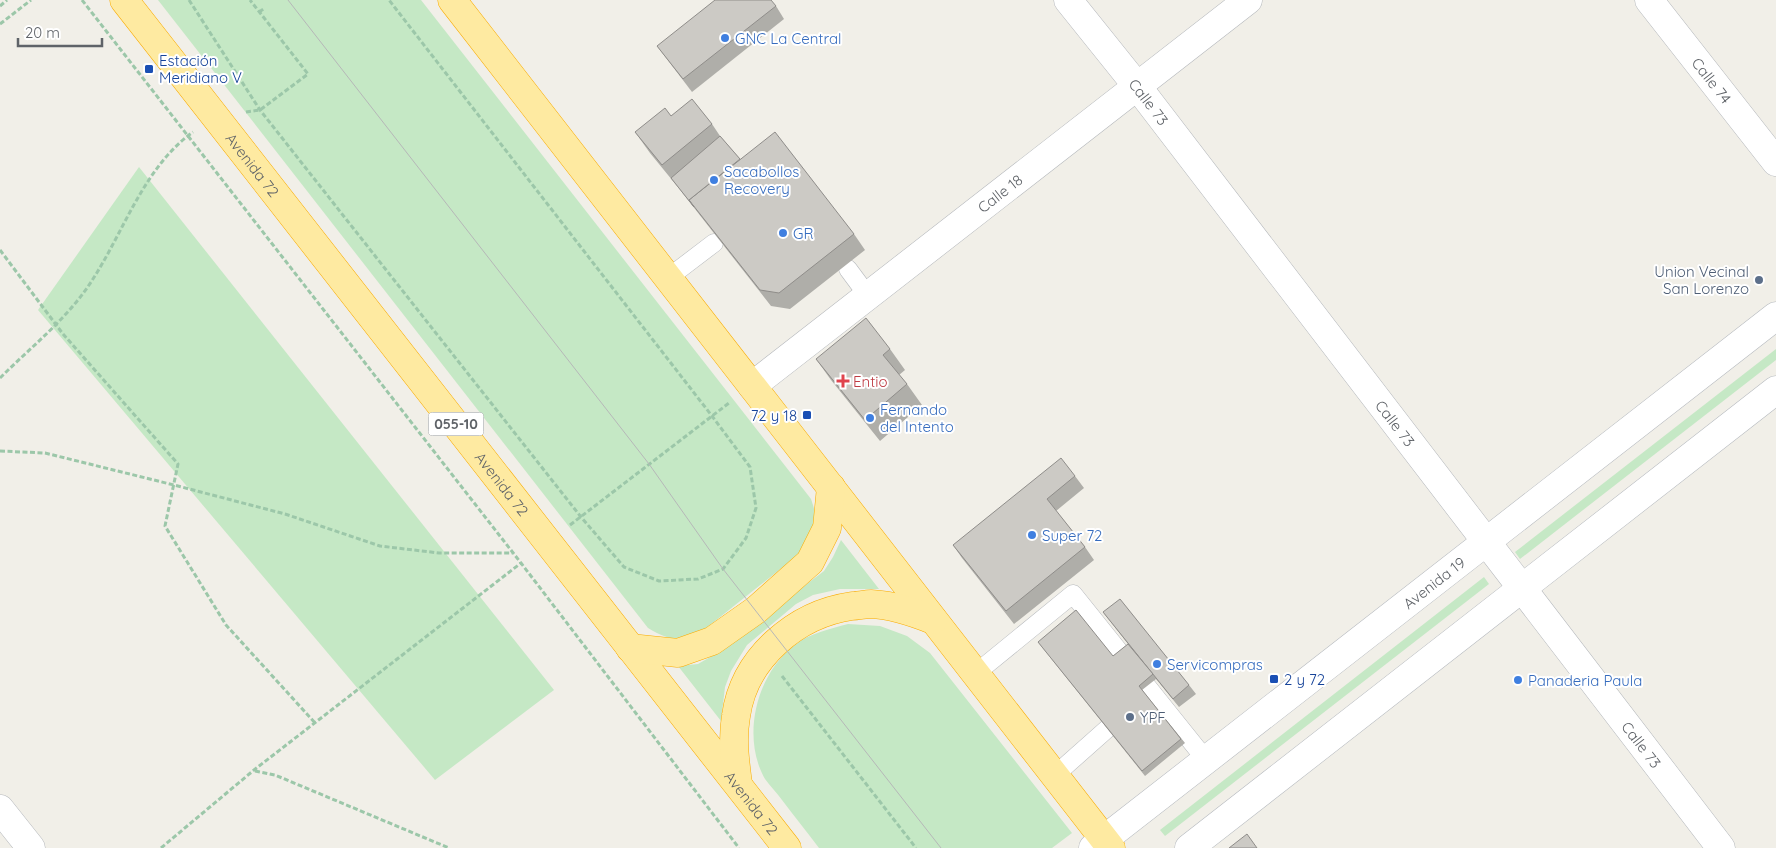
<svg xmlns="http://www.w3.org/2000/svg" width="1776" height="848" viewBox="0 0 1776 848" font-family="Quicksand,sans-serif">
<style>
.green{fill:#c5e8c5}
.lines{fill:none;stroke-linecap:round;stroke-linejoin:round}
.service-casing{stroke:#b5b8bc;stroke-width:19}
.minor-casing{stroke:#b5b8bc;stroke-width:29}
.secondary-casing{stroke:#b6babf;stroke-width:29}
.trunk-casing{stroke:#f9ab00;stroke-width:29}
.path{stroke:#9cc7a9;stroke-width:3;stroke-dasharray:5 2.5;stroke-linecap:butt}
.service{stroke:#fff;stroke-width:18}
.minor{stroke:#fff;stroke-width:28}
.secondary{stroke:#fff;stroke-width:28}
.trunk{stroke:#feeaa1;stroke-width:28}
.tram{stroke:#b6b7b8;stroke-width:1}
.wall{fill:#afaea9}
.building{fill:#cccac5;stroke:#8f8d8a}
.shop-dot{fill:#3f7fe0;stroke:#fff;stroke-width:2}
.transit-dot{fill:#1a4fb4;stroke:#fff;stroke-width:2}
.service-dot{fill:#5c6f8a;stroke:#fff;stroke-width:2}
.health-dot{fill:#e0444e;stroke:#fff;stroke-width:2}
.labels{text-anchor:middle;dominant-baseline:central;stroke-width:4;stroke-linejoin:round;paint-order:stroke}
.shield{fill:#fff;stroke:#8f9295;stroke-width:1}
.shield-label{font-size:14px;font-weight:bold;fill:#5f6368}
.shop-label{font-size:15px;fill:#366cbe;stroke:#fff;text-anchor:start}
.transit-label{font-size:15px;fill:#164399;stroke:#fff;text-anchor:start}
.street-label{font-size:15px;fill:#5f6368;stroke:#fff}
.service-label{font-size:15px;fill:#4e5e75;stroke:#fff;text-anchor:end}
.health-label{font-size:15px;fill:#be3a42;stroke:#fff;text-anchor:start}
</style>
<rect width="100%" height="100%" fill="#f1efe8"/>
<g class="green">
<path d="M158,0H421L811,499C819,521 816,532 803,551L695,637C674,641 667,639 648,628Z"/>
<polygon points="139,167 554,690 435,780 38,310"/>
<polygon points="1776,349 1776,360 1520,559 1515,552"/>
<polygon points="841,540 879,589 840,589 813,595 796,604 747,645 731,671 725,687 721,721 678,666 698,664 712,656 824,571 833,557"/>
<polygon points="1484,577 1489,584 1165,836 1160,830"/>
<path d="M848,624L880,626L907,636L930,653L1072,833L1052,848H819C807,832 794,816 782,800C777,793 770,786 765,779C741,737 756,674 795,645C810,633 830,629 848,624Z"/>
</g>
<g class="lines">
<defs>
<g id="service">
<polyline points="848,269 868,296"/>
<polyline points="668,278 714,243"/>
<polyline points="975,674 1073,594 1206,760"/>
<polyline points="1054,776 1125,713"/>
</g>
<g id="minor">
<path id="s1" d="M1068,0L1137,86L1721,848"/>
<path id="s2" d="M1649,0L1776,162"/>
<path id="s3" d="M752,386L1248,0"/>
<polyline points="0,809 31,848"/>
</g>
<g id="secondary">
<path id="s4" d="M1093,848L1776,316"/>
<polyline points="1189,848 1776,390"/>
</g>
<g id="trunk">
<path id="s5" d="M124,0L787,848"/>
<polyline points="452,0 1111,848"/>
<polyline points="630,648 678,653 712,641 756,610 810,562 827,528 831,487"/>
<path d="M738,784C735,761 732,739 736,716C744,658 796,614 852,606C858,606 865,604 871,604C893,605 913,612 933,620"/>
</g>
</defs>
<use href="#service" class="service-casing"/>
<use href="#minor" class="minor-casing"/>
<use href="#secondary" class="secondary-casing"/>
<use href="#trunk" class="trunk-casing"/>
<g class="path">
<polyline points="82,0 521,563 739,848"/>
<polyline points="189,0 260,110 581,517 624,567 659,581 698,579 723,569 746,538 756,508 750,467 712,416 389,0"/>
<polyline points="0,6 7,0"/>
<polyline points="259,12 265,8"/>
<polyline points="0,24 31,0"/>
<polyline points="246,112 260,110 308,74 250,0"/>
<polyline points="0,250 63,334 178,464 165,526 226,625 316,724"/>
<path d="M0,378C31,347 67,319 91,282C124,232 143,168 193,132"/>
<polyline points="0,451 45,453 174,485 285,514 380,546 439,553 512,553"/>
<polyline points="570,525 729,403"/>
<polyline points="782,676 916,848"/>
<polyline points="255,771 275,775 449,848"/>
<polyline points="161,848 254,770 521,563"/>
</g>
<use href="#service" class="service"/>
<use href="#minor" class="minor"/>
<use href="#secondary" class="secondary"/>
<use href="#trunk" class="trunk"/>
<polyline class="tram" points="288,0 649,464 723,569 941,848"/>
</g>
<g class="wall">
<polygon points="776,6 784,19 692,92 657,46"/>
<polygon points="671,116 712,124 720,136 740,159 854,234 865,250 790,309 771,306 677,186 650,153 635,132"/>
<polygon points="890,349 905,370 899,375 907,384 922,405 880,441 831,380 816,359"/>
<polygon points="1075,476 1084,488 1056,511 1085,547 1094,560 1014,624 962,558 953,545"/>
<polygon points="1103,612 1189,685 1196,694 1179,707 1156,679 1142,690 1185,743 1145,776 1038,642 1113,656 1128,644"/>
</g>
<g class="building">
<polygon points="715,0 771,0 776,6 683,79 657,46"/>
<polygon points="692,99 712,124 662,165 635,132 665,108 671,116"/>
<polygon points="775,132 854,234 779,293 760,290 689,200"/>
<polygon points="720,136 740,159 689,200 694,207 671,178"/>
<polygon points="866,318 890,349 883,355 907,384 865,420 816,359"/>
<polygon points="1061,458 1075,476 1047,499 1085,547 1006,611 953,545"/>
<polygon points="1120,599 1189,685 1173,699 1103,612"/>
<polygon points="1076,610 1113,656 1128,644 1153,674 1139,686 1181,739 1142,771 1038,642"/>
<polygon points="1247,834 1257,848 1229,848"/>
</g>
<g class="shop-dot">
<circle cx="725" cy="38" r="5"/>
<circle cx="714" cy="180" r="5"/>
<circle cx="783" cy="233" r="5"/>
<circle cx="870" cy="418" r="5"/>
<circle cx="1032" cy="535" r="5"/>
<circle cx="1157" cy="664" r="5"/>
<circle cx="1518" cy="680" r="5"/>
</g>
<g class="transit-dot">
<rect x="144" y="64" width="10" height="10" rx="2.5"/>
<rect x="802" y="410" width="10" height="10" rx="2.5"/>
<rect x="1269" y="674" width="10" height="10" rx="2.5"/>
</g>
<g class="service-dot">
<circle cx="1759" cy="280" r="5"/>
<circle cx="1130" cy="717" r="5"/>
</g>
<path class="health-dot" d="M840.5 373.5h5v5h5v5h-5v5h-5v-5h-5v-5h5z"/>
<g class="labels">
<rect class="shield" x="428.5" y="412.5" width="55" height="23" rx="4"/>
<g class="shield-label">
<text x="456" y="424">055-10</text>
</g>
<g class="shop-label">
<text x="735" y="38">GNC La Central</text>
<text x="724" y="171">Sacabollos<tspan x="724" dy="17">Recovery</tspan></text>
<text x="793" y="233">GR</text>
<text x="880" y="409">Fernando<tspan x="880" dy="17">del Intento</tspan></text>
<text x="1042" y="535">Super 72</text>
<text x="1167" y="664">Servicompras</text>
<text x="1528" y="680">Panaderia Paula</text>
</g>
<g class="transit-label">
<text x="159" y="60">Estación<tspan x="159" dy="17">Meridiano V</tspan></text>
<text x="797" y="415" text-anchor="end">72 y 18</text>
<text x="1284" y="679">2 y 72</text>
</g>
<g class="street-label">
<text stroke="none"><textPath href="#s2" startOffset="102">Calle 74</textPath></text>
<text stroke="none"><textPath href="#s1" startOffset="130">Calle 73</textPath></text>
<text stroke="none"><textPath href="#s5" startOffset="209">Avenida 72</textPath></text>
<text stroke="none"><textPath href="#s3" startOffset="314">Calle 18</textPath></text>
<text stroke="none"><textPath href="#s1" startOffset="535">Calle 73</textPath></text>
<text stroke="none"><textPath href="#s5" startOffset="614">Avenida 72</textPath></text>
<text stroke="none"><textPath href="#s4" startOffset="432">Avenida 19</textPath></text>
<text stroke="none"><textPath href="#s1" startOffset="940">Calle 73</textPath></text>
<text stroke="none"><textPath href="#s5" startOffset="1019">Avenida 72</textPath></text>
</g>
<g class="service-label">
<text x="1749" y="271">Union Vecinal<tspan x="1749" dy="17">San Lorenzo</tspan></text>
<text x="1140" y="717" text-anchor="start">YPF</text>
</g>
<g class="health-label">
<text x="853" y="381">Entio</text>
</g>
</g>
<path d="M18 38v8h84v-8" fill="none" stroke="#5f6368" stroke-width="2.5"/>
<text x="25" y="38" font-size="15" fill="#5f6368" stroke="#ffffff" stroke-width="4" paint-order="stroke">20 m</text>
</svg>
